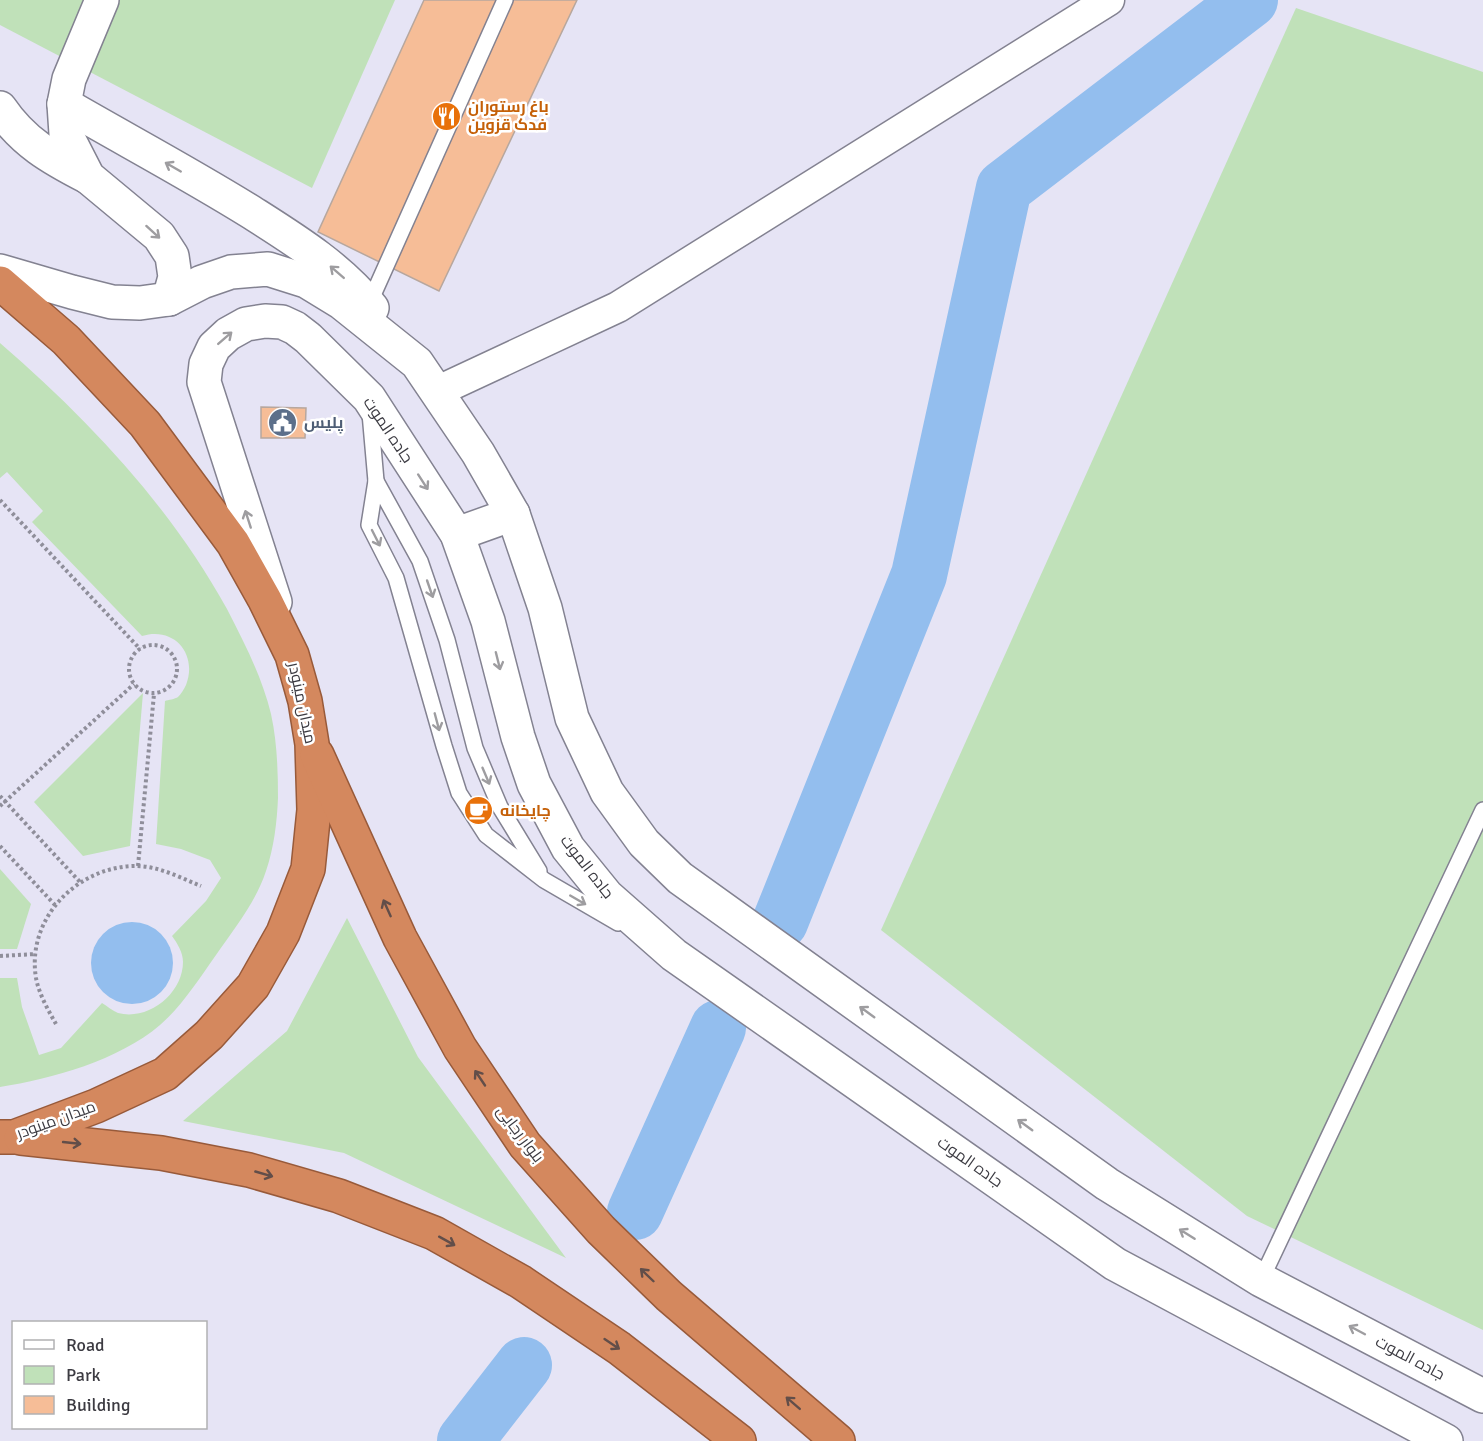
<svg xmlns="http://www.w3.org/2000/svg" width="1483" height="1441" viewBox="0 0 1483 1441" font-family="Signika,Cairo,sans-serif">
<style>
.green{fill:#c0e1b9}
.water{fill:#93beee}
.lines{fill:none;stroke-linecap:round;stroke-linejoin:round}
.river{stroke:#93beee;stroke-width:56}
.building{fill:#f6bd97;stroke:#b7a79e;stroke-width:1.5}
.service-casing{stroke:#838291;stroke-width:18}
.minor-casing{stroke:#838291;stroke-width:33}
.tertiary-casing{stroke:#838291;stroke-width:36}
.secondary-casing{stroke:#838291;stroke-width:36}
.trunk-casing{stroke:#985a3a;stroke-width:36}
.path{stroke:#8f8e9a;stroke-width:4;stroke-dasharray:3 3;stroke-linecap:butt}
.service{stroke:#fff;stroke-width:15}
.minor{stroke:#fff;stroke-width:30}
.tertiary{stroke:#fff;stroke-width:33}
.secondary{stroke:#fff;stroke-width:33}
.trunk{stroke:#d4885e;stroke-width:33}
.oneway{stroke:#9e9da0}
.oneway2{stroke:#624e49}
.labels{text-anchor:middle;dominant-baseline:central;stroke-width:5;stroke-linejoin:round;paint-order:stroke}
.food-label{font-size:16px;font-weight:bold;fill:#c56008;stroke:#fff;text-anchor:start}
.service-label{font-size:16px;font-weight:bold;fill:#4e5e75;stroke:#fff;text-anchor:start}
.street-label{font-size:16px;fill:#3c3b42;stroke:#fff}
</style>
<rect width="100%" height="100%" fill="#e6e4f5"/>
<g class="green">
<polygon points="0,0 395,0 312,188 0,25"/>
<polygon points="1296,8 1483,72 1483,1330 1247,1216 881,930"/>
<path d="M0,343C89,420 170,506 227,609C244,642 262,677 271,714C277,741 278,770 278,798C277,822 274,848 266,871C256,902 234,929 216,955C199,979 182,1006 160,1025C119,1060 52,1079 0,1087V978H17L22,1007L39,1055L61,1048L102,1003C107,1006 113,1011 118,1013C149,1021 183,993 183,962C183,952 177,943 172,936L206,901L221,878L210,860L181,849L156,844L165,701C168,700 175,699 178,697C181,694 184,689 186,685C198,654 174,626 142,636L32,522L43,511L7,472L0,478Z"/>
<polygon points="143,693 130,846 83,856 34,802"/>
<polygon points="0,869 31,904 17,949 0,949"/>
<polygon points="347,918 418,1057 566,1258 344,1153 183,1121 287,1031"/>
</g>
<circle class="water" cx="132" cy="963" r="41"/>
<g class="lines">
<g class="river">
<polyline points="780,922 919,575 1004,188 1250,0"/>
<polyline points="635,1212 718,1028"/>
<polyline points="465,1441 524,1365"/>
</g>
</g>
<g class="building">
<polygon points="424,0 577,0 439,291 318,232"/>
<polygon points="261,407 306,408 305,438 261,438"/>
</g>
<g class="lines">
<defs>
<g id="service">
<polyline points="369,304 505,0"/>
<polyline points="370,413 376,481 369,525 396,578 444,746 459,793 486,835 544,880 618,923"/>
<polyline points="376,481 420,561 447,640 475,748 500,807 539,871"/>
<polyline points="1261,1280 1483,810"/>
</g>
<polyline id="minor" points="436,392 618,307 1109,0"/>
<g id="tertiary">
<polyline points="102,0 69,79 64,104 66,134 88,177 159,236 172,256 175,277 169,299"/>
<path d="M0,108C23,142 51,158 88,177"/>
</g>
<g id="secondary">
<path d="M64,104C126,140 190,174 251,212C295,240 339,267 372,308"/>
<polyline points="0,271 72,292 112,302 140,303 169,299 202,282 231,272 268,269 306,281 342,303 417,363 478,453 513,514 545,608 572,718 607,792 644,843 680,878 1107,1184 1261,1280 1483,1396"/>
<polyline points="457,534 513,514"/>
<polyline points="275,602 204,382 206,364 214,347 228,334 246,324 265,321 282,322 295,328 308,338 369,398 457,534 488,621 518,737 534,784 568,848 607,896 674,955 1115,1264 1446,1441"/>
</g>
<g id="trunk">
<polyline points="0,283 66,340 145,424 233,543 265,600 292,655 305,701 312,744 314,810 308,869 283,933 253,986 209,1035 165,1074 96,1106 14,1137 0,1137"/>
<polyline points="317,755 400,938 460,1048 525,1145 601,1230 669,1296 838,1441"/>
<polyline points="21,1138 161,1153 249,1170 339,1196 434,1233 521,1282 619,1348 739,1441"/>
</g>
</defs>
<use href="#service" class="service-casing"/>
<use href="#minor" class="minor-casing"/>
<use href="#tertiary" class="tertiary-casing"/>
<use href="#secondary" class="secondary-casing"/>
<use href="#trunk" class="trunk-casing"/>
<g class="path">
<polyline points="0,500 140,649"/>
<circle cx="153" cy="669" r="24"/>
<polyline points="0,796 80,882"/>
<polyline points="0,806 134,684"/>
<polyline points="0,846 55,905"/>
<polyline points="138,866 154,694"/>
<polyline points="0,956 36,954"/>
<path d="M56,1024C48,1010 39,994 36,978C26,918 78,866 136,866C159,866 181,878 201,886"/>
</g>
<use href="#service" class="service"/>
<use href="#minor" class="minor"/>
<use href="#tertiary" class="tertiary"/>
<use href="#secondary" class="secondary"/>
<use href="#trunk" class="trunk"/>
</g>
<defs><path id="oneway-shaft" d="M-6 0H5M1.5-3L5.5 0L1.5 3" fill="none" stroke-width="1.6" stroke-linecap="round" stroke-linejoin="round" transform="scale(1.5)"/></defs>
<g class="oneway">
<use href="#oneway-shaft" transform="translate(173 167) rotate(-150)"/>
<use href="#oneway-shaft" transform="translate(153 232) rotate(42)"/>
<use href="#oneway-shaft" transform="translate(337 272) rotate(-139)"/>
<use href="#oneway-shaft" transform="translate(225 338) rotate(-41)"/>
<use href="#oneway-shaft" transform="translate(423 482) rotate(57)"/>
<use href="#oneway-shaft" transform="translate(248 519) rotate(-108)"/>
<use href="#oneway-shaft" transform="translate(376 538) rotate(63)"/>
<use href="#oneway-shaft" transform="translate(430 589) rotate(71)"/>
<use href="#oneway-shaft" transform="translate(498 661) rotate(76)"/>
<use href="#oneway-shaft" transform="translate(437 722) rotate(75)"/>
<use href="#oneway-shaft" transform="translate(486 776) rotate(67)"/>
<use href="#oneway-shaft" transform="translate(578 900) rotate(30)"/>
<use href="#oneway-shaft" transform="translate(867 1012) rotate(-144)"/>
<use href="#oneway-shaft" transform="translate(1025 1125) rotate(-144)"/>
<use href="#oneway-shaft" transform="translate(1187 1234) rotate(-148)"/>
<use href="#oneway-shaft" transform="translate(1357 1330) rotate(-152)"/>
</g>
<g class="oneway2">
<use href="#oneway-shaft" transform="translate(387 908) rotate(-114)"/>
<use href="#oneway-shaft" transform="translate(480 1078) rotate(-124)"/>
<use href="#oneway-shaft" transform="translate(72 1143) rotate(6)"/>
<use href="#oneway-shaft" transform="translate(264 1174) rotate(16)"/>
<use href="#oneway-shaft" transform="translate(447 1241) rotate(29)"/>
<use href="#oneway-shaft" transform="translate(647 1275) rotate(-136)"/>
<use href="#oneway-shaft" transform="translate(612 1344) rotate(34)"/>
<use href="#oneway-shaft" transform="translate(793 1403) rotate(-139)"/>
</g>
<defs>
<symbol id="restaurant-disc" viewBox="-11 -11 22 22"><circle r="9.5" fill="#e8710a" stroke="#fff"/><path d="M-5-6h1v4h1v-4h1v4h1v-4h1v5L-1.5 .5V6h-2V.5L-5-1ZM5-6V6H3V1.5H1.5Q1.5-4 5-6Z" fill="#fff"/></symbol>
<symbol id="civic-disc" viewBox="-11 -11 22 22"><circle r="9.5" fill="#5c6f8a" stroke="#fff"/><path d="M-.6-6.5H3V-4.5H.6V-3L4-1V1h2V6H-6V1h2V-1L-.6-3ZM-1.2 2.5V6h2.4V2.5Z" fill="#fff"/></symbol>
<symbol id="cafe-disc" viewBox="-11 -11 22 22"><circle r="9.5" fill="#e8710a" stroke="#fff"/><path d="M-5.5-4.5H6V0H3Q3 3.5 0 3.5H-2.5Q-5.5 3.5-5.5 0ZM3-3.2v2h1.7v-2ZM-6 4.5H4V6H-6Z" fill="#fff"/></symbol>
</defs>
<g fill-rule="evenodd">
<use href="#restaurant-disc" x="430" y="100" width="33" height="33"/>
<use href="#civic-disc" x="266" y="406" width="33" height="33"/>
<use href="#cafe-disc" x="462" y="794" width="33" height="33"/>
</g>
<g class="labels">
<g class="food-label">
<text x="468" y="107">باغ رستوران<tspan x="468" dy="18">فدک قزوین</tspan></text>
<text x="500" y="811">چایخانه</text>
</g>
<g class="service-label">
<text x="304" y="423">پلیس</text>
</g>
<g class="street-label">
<text transform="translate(388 430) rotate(56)">جاده الموت</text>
<text transform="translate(302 703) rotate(78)">میدان مینودر</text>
<text transform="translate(587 867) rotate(52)">جاده الموت</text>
<text transform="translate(56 1120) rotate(-20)">میدان مینودر</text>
<text transform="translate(520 1134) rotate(53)">بلوار رجایی</text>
<text transform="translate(970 1162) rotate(35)">جاده الموت</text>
<text transform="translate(1410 1358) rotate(28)">جاده الموت</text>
</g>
</g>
<rect x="12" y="1321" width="195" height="108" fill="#ffffff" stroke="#b1b1b3" stroke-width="1.5"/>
<rect x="24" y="1340" width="30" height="9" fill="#ffffff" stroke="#b1b1b3" stroke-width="1.5"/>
<text x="66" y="1351" font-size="18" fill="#3c3b42">Road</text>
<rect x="24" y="1366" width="30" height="18" fill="#c0e1b9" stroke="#b1b1b3" stroke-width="1.5"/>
<text x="66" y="1381" font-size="18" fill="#3c3b42">Park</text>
<rect x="24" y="1396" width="30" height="18" fill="#f6bd97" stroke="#b1b1b3" stroke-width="1.5"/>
<text x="66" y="1411" font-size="18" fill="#3c3b42">Building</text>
</svg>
